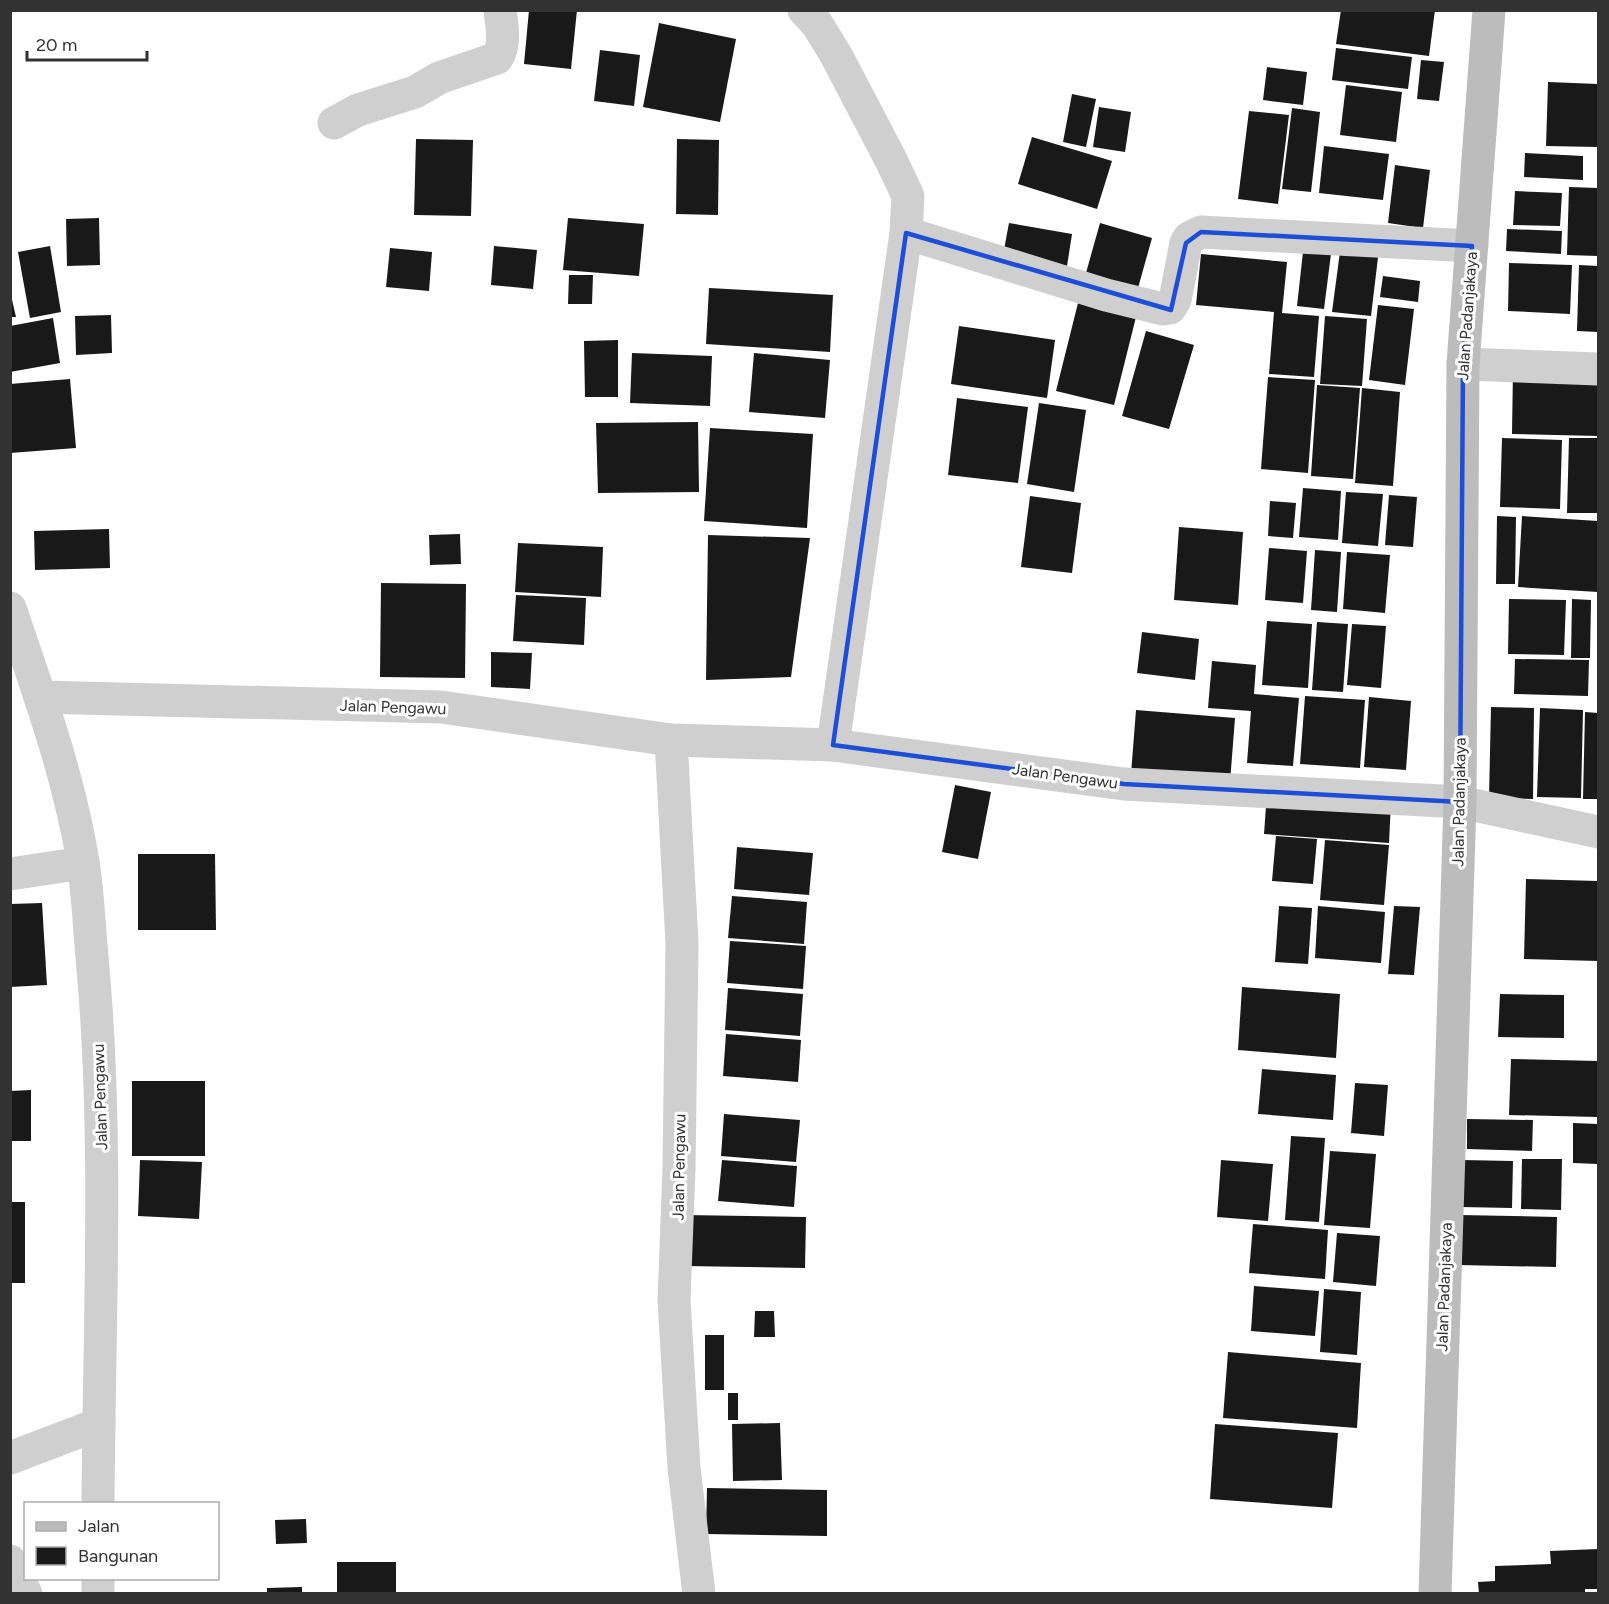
<svg xmlns="http://www.w3.org/2000/svg" width="1609" height="1604" viewBox="0 0 1609 1604" font-family="Figtree,sans-serif">
<style>
.building{fill:#191919}
.lines{fill:none;stroke-linecap:round;stroke-linejoin:round}
.street{stroke:#cfcfcf;stroke-width:33}
.secondary{stroke:#bcbcbc;stroke-width:33}
.marked{fill:none;stroke:#1d4ed8;stroke-width:4.5;stroke-linejoin:round}
.labels{text-anchor:middle;dominant-baseline:central;stroke-width:6;stroke-linejoin:round;paint-order:stroke}
.street-label{font-size:16px;fill:#323232;stroke:#fff}
</style>
<rect width="100%" height="100%" fill="#fff"/>
<g class="building">
<polygon points="529,10 577,10 571,69 524,64"/>
<polygon points="1341,10 1435,10 1429,56 1336,44"/>
<polygon points="659,23 736,39 720,122 643,107"/>
<polygon points="1336,48 1412,57 1408,89 1332,80"/>
<polygon points="600,50 640,55 634,106 594,101"/>
<polygon points="1421,60 1444,62 1439,101 1417,99"/>
<polygon points="1267,67 1307,72 1303,105 1263,100"/>
<polygon points="1548,82 1598,84 1598,147 1546,146"/>
<polygon points="1346,85 1402,92 1396,142 1340,135"/>
<polygon points="1072,94 1096,99 1086,147 1063,142"/>
<polygon points="1099,107 1131,112 1125,152 1093,147"/>
<polygon points="1292,108 1320,112 1311,192 1282,189"/>
<polygon points="1249,111 1289,115 1278,204 1238,199"/>
<polygon points="1032,137 1112,161 1097,209 1018,184"/>
<polygon points="416,139 473,140 471,216 414,215"/>
<polygon points="677,139 719,140 718,215 676,214"/>
<polygon points="1324,146 1389,154 1383,200 1319,193"/>
<polygon points="1525,153 1583,156 1583,180 1524,177"/>
<polygon points="1395,165 1430,170 1423,228 1388,223"/>
<polygon points="1569,187 1598,188 1598,256 1567,255"/>
<polygon points="1515,191 1562,193 1560,226 1513,225"/>
<polygon points="99,218 100,265 67,266 66,219"/>
<polygon points="568,218 644,224 639,276 563,270"/>
<polygon points="1009,223 1072,234 1067,266 1003,255"/>
<polygon points="1100,223 1152,238 1138,288 1086,273"/>
<polygon points="1507,229 1562,231 1561,254 1506,251"/>
<polygon points="1304,243 1332,246 1324,309 1297,306"/>
<polygon points="1341,244 1379,249 1371,316 1332,312"/>
<polygon points="50,246 61,312 30,318 18,252"/>
<polygon points="494,246 537,250 533,289 491,285"/>
<polygon points="390,248 432,252 429,291 386,287"/>
<polygon points="1201,254 1287,262 1282,313 1319,316 1314,377 1269,374 1274,312 1196,305"/>
<polygon points="1509,263 1572,265 1570,314 1508,311"/>
<polygon points="1579,265 1598,266 1598,332 1577,331"/>
<polygon points="569,275 593,275 592,304 568,304"/>
<polygon points="1383,276 1420,281 1418,302 1380,297"/>
<polygon points="709,288 833,295 830,352 706,344"/>
<polygon points="10,291 16,317 10,317"/>
<polygon points="1078,303 1136,317 1114,405 1056,391"/>
<polygon points="1378,305 1414,309 1405,385 1369,380"/>
<polygon points="111,315 112,353 76,355 75,316"/>
<polygon points="1325,316 1367,319 1362,386 1320,384"/>
<polygon points="53,318 60,363 10,372 10,326"/>
<polygon points="959,326 1055,340 1047,398 951,384"/>
<polygon points="1146,331 1194,345 1169,429 1122,416"/>
<polygon points="618,340 618,397 585,397 584,341"/>
<polygon points="632,353 712,356 710,406 630,403"/>
<polygon points="754,353 830,360 825,418 749,412"/>
<polygon points="1513,369 1598,371 1598,436 1512,434"/>
<polygon points="1268,377 1315,380 1308,473 1261,469"/>
<polygon points="70,379 76,448 10,453 10,384"/>
<polygon points="1317,385 1360,388 1353,479 1311,476"/>
<polygon points="1362,388 1400,392 1393,486 1355,483"/>
<polygon points="957,398 1028,407 1018,483 948,475"/>
<polygon points="1039,403 1086,410 1074,492 1027,484"/>
<polygon points="698,422 699,492 598,493 596,423"/>
<polygon points="710,428 813,434 807,528 704,521"/>
<polygon points="1502,438 1562,440 1560,509 1500,507"/>
<polygon points="1569,438 1598,438 1598,513 1567,513"/>
<polygon points="1303,488 1341,491 1338,540 1299,537"/>
<polygon points="1346,492 1383,494 1378,546 1342,543"/>
<polygon points="1389,495 1417,497 1413,547 1385,545"/>
<polygon points="1030,496 1081,503 1072,573 1021,567"/>
<polygon points="1270,501 1296,503 1293,538 1268,536"/>
<polygon points="1497,516 1516,517 1515,584 1496,584"/>
<polygon points="1522,516 1598,521 1598,592 1518,587"/>
<polygon points="1179,527 1243,532 1238,605 1174,600"/>
<polygon points="109,529 110,568 35,570 34,531"/>
<polygon points="460,534 461,564 430,565 429,535"/>
<polygon points="708,535 810,538 791,677 706,680"/>
<polygon points="518,543 603,547 601,597 515,592"/>
<polygon points="1269,548 1307,551 1303,603 1265,600"/>
<polygon points="1315,550 1341,552 1337,612 1311,610"/>
<polygon points="1347,552 1390,555 1385,613 1343,609"/>
<polygon points="381,583 466,584 465,678 380,677"/>
<polygon points="516,595 586,598 584,645 513,641"/>
<polygon points="1509,599 1566,600 1564,655 1508,654"/>
<polygon points="1572,599 1591,600 1590,658 1571,658"/>
<polygon points="1267,621 1312,624 1308,688 1262,685"/>
<polygon points="1317,622 1348,624 1343,692 1312,690"/>
<polygon points="1352,624 1386,626 1381,688 1347,685"/>
<polygon points="1142,632 1199,639 1195,680 1137,673"/>
<polygon points="491,652 532,653 530,689 491,687"/>
<polygon points="1515,659 1589,660 1588,696 1514,694"/>
<polygon points="1212,661 1256,665 1254,694 1299,698 1293,766 1247,763 1251,711 1208,708"/>
<polygon points="1305,696 1365,700 1360,768 1300,764"/>
<polygon points="1369,697 1411,701 1406,770 1364,767"/>
<polygon points="1491,707 1534,708 1533,799 1489,798"/>
<polygon points="1540,708 1583,710 1581,798 1537,797"/>
<polygon points="1136,710 1235,718 1230,782 1131,774"/>
<polygon points="1585,712 1598,713 1598,799 1583,799"/>
<polygon points="955,785 991,792 978,859 942,852"/>
<polygon points="1267,793 1391,802 1389,843 1264,834"/>
<polygon points="1276,836 1317,839 1313,884 1272,881"/>
<polygon points="1325,840 1389,845 1384,905 1320,900"/>
<polygon points="737,847 813,853 809,895 734,889"/>
<polygon points="138,854 215,854 216,930 138,930"/>
<polygon points="1526,879 1598,881 1598,961 1524,959"/>
<polygon points="732,896 807,902 804,944 728,938"/>
<polygon points="42,903 47,985 10,987 10,904"/>
<polygon points="1279,906 1312,908 1308,964 1275,962"/>
<polygon points="1318,906 1385,912 1381,963 1315,958"/>
<polygon points="1394,906 1420,907 1414,975 1388,974"/>
<polygon points="730,941 806,946 803,989 727,983"/>
<polygon points="1242,987 1340,994 1336,1058 1238,1050"/>
<polygon points="728,988 803,994 800,1036 725,1030"/>
<polygon points="1500,994 1564,995 1564,1038 1498,1037"/>
<polygon points="726,1034 801,1040 798,1082 723,1076"/>
<polygon points="1511,1059 1598,1061 1598,1117 1509,1115"/>
<polygon points="1262,1069 1336,1075 1333,1120 1258,1114"/>
<rect x="132" y="1081" width="73" height="75"/>
<polygon points="1355,1083 1388,1085 1384,1136 1351,1133"/>
<polygon points="31,1090 31,1141 10,1141 10,1091"/>
<polygon points="724,1114 800,1120 796,1162 721,1156"/>
<polygon points="1467,1119 1533,1120 1532,1151 1467,1149"/>
<polygon points="1573,1123 1598,1124 1598,1164 1573,1163"/>
<polygon points="1291,1136 1325,1138 1319,1222 1285,1220"/>
<polygon points="1330,1151 1376,1154 1370,1228 1324,1225"/>
<polygon points="1522,1159 1562,1159 1561,1210 1521,1209"/>
<polygon points="140,1160 202,1162 199,1219 138,1216"/>
<polygon points="722,1160 797,1166 794,1207 718,1201"/>
<polygon points="1221,1160 1273,1164 1268,1221 1217,1217"/>
<polygon points="1462,1160 1513,1161 1512,1208 1461,1207"/>
<rect x="10" y="1202" width="15" height="81"/>
<polygon points="685,1215 806,1217 805,1268 684,1266"/>
<polygon points="1459,1215 1557,1217 1556,1267 1458,1265"/>
<polygon points="1253,1224 1328,1230 1325,1279 1249,1273"/>
<polygon points="1337,1233 1380,1236 1376,1286 1333,1282"/>
<polygon points="1254,1286 1319,1291 1315,1336 1251,1331"/>
<polygon points="1324,1289 1361,1292 1357,1355 1320,1352"/>
<polygon points="755,1311 774,1311 775,1337 754,1337"/>
<rect x="705" y="1335" width="19" height="55"/>
<polygon points="1228,1352 1361,1363 1357,1428 1223,1418"/>
<rect x="728" y="1393" width="10" height="27"/>
<polygon points="780,1423 782,1480 733,1481 732,1424"/>
<polygon points="1215,1424 1338,1433 1332,1508 1210,1499"/>
<polygon points="707,1488 827,1490 827,1536 706,1534"/>
<polygon points="306,1519 307,1543 276,1544 275,1520"/>
<polygon points="1598,1549 1598,1589 1585,1589 1585,1594 1479,1594 1478,1582 1495,1581 1495,1566 1551,1564 1550,1551"/>
<rect x="337" y="1562" width="59" height="32"/>
<polygon points="302,1587 302,1594 267,1594 267,1588"/>
</g>
<g class="lines">
<g class="street">
<polyline points="804,10 817,24 836,55 891,160 908,196 906,233 833,745"/>
<path d="M334,123L358,110L415,92L439,78L497,58C506,44 502,26 500,10"/>
<polyline points="906,233 1106,295 1163,309 1170,308 1175,300 1186,243 1189,238 1201,232 1472,246"/>
<polyline points="1463,364 1598,369"/>
<path d="M10,608C38,691 69,775 83,862C88,893 89,925 92,957C109,1139 99,1321 98,1504"/>
<polyline points="40,697 441,707 671,740 833,745 1124,784 1460,802 1598,832"/>
<polyline points="671,740 682,943 679,1169 674,1300 684,1468 699,1594"/>
<polyline points="10,874 83,863"/>
<polyline points="10,1458 99,1424"/>
<polyline points="10,1561 26,1594"/>
<polyline points="98,1594 98,1578"/>
</g>
<polyline class="secondary" points="1435,1594 1460,802 1463,364 1489,10"/>
</g>
<path class="marked" d="M1201,232L1472,246L1463,364L1460,802L1124,784L833,745L906,233L1171,310L1186,243Z"/>
<g class="labels">
<g class="street-label">
<text transform="translate(1467 316) rotate(-86)">Jalan Padanjakaya</text>
<text transform="translate(393 707) rotate(2)">Jalan Pengawu</text>
<text transform="translate(1065 776) rotate(8)">Jalan Pengawu</text>
<text transform="translate(1459 802) rotate(-89)">Jalan Padanjakaya</text>
<text transform="translate(100 1097) rotate(-92)">Jalan Pengawu</text>
<text transform="translate(679 1167) rotate(-89)">Jalan Pengawu</text>
<text transform="translate(1444 1287) rotate(-88)">Jalan Padanjakaya</text>
</g>
</g>
<rect width="1609" height="1604" fill="none" stroke="#323232" stroke-width="24"/>
<rect x="24" y="1502" width="195" height="78" fill="#ffffff" stroke="#adadad" stroke-width="1.5"/>
<rect x="36" y="1522" width="30" height="9" fill="#bcbcbc" stroke="#adadad" stroke-width="1.5"/>
<text x="78" y="1532" font-size="18" fill="#323232">Jalan</text>
<rect x="36" y="1547" width="30" height="18" fill="#191919" stroke="#adadad" stroke-width="1.5"/>
<text x="78" y="1562" font-size="18" fill="#323232">Bangunan</text>
<path d="M27 51v9h120v-9" fill="none" stroke="#323232" stroke-width="3"/>
<text x="36" y="51" font-size="18" fill="#323232" stroke="#ffffff" stroke-width="4.5" paint-order="stroke">20 m</text>
</svg>
